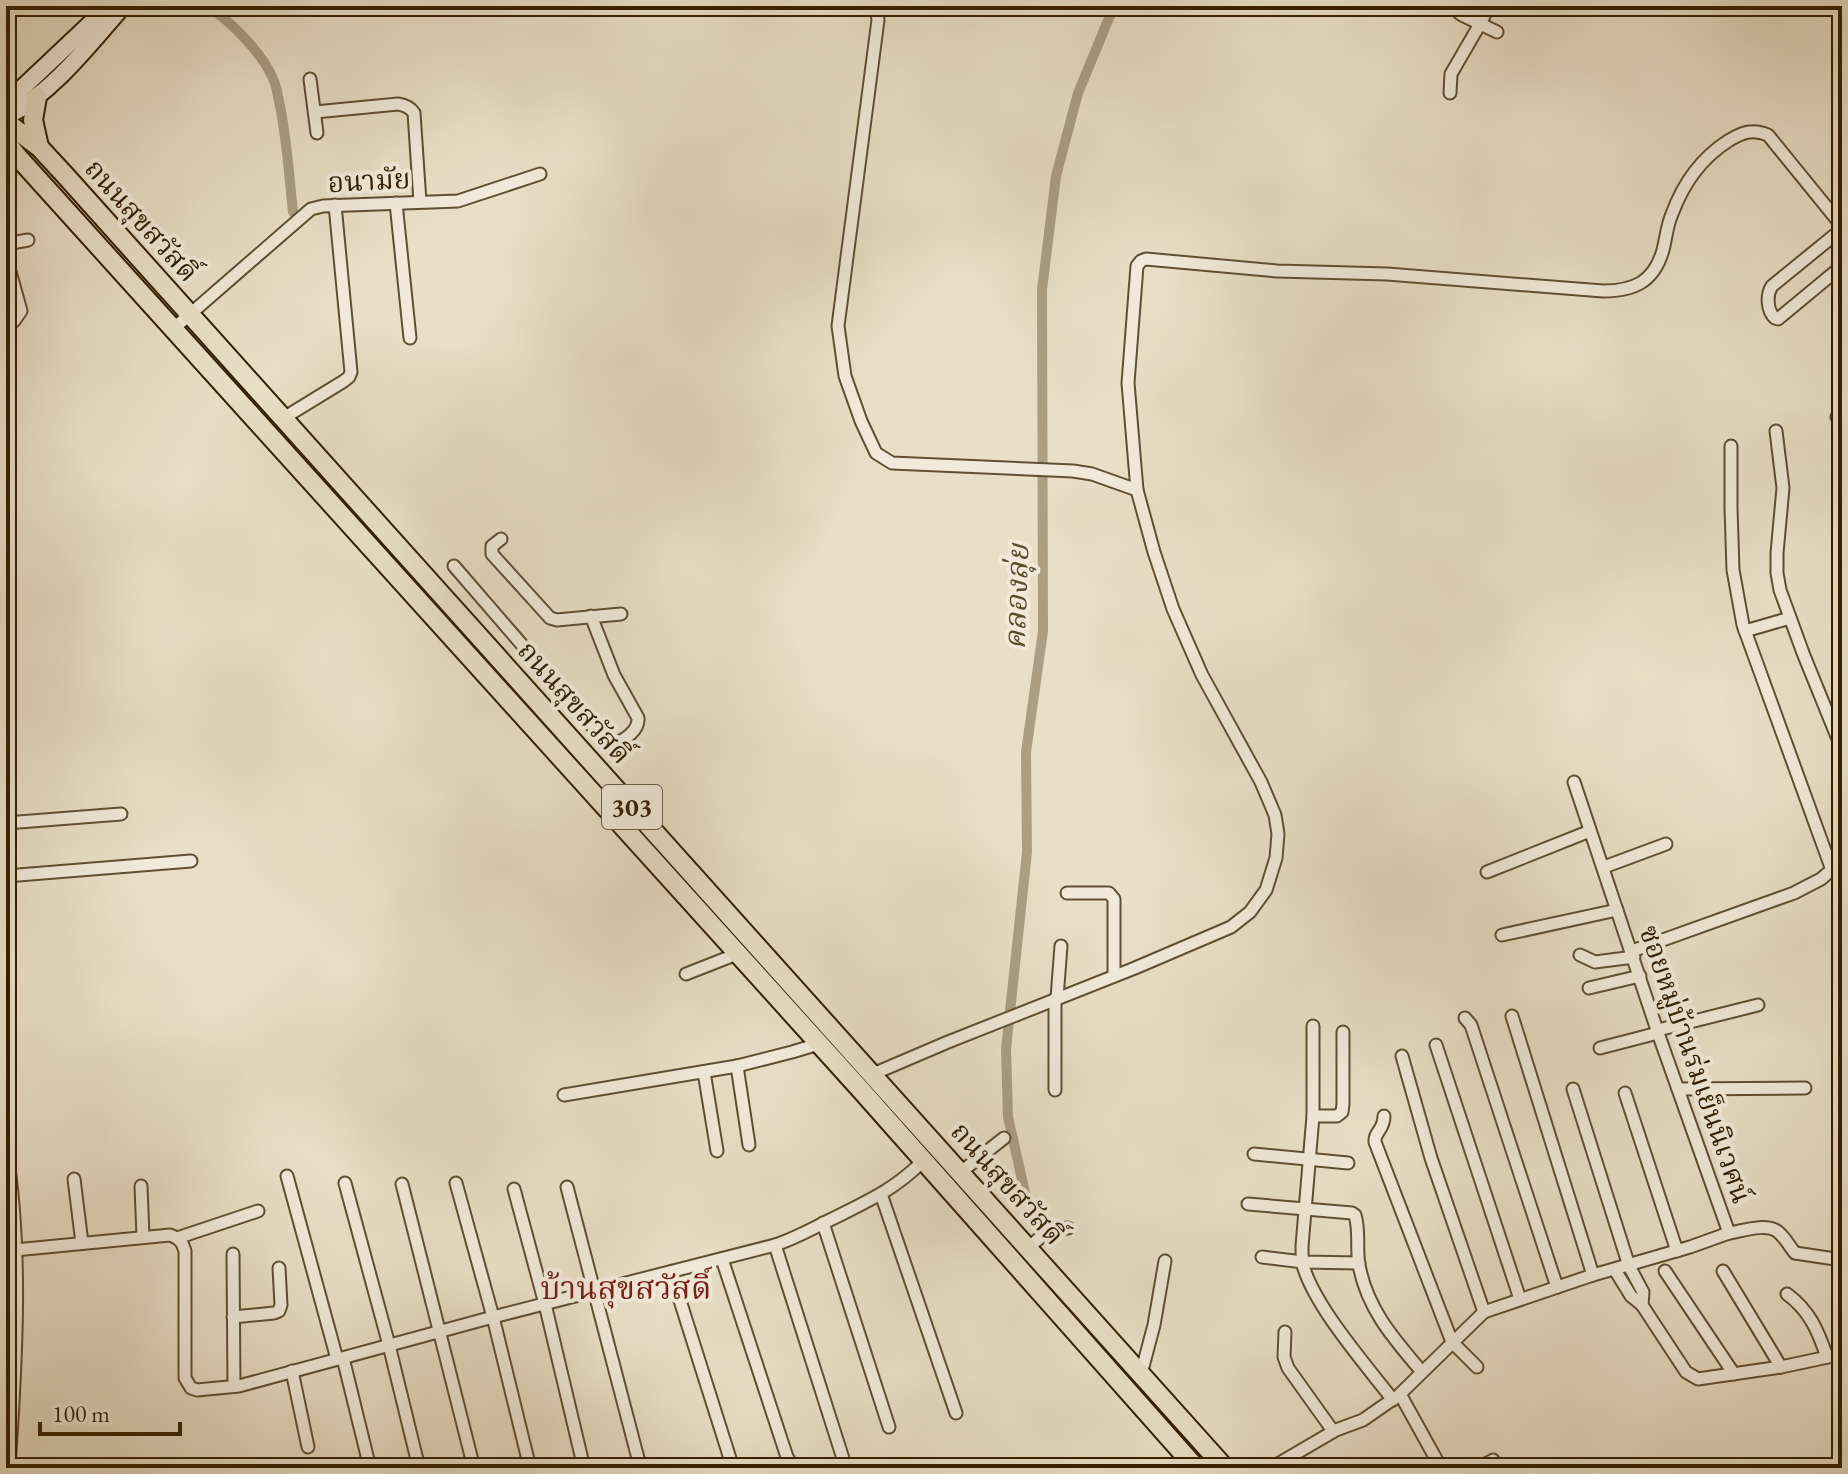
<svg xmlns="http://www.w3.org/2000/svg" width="1848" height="1474" viewBox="0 0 1848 1474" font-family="'EB Garamond','Noto Serif Thai',serif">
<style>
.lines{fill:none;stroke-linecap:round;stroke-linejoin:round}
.canal{stroke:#ab9e83;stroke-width:10}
.street-casing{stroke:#604f32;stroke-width:15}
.secondary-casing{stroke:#331f01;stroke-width:20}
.primary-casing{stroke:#331f01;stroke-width:22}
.street{stroke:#f1eada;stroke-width:11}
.secondary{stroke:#f1eada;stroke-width:16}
.primary{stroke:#e9dfc6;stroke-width:18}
.labels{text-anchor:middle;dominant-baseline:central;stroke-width:8;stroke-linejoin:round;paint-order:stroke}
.shield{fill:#f1eada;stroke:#6c5c42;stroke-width:2}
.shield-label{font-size:26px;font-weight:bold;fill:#331f01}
.street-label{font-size:28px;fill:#331f01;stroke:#f1eada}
.water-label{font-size:30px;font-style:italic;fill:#5d4b2e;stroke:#f1eada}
.quarter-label{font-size:32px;fill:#7a1f14;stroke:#f1eada}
</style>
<rect width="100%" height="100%" fill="#e9dfc6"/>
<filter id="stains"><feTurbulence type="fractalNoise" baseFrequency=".0025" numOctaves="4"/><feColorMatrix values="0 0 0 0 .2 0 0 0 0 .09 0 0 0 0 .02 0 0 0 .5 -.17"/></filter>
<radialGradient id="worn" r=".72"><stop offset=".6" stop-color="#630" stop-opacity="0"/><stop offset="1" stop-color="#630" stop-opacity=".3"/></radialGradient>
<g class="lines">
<g class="canal">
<path d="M208,6C232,23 263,53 274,81C277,88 278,98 280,106C287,140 289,176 293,212"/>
<polyline points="1026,1197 1008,1117 1006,1049 1027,852 1026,752 1043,631 1042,290 1056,176 1078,93 1114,6"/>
</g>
<defs>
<g id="street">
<polyline points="876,6 878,20 838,326 845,376 861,421 876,453 892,463 1073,471 1092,474 1137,490"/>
<polyline points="1457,6 1458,12 1462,15 1497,32"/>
<polyline points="310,79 317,133"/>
<polyline points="1450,93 1451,74 1480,24 1489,6"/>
<path d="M315,112L398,104C405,105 410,107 414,113L420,202"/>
<polyline points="396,203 410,338"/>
<path d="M1842,229L1772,286C1766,295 1767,311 1775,318L1778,319L1842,266"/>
<polyline points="6,244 28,240"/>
<polyline points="6,257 21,311 14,321 6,323"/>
<polyline points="173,329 311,209 323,206 458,201 540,174"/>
<polyline points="1837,417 1842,406"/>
<polyline points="282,419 344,381 349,377 351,372 335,205"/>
<polyline points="1776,431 1783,488 1777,553 1777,573 1780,590 1803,653 1842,749"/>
<polyline points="1731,446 1731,508 1733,570 1743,625 1832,870"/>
<polyline points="501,539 492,546 492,554 550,618 557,620 621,614"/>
<path d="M454,566L593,727L609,742L615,744C626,739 639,730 638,718L614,675L591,616"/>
<polyline points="1745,631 1790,618"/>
<polyline points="6,823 121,814"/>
<polyline points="1604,867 1666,844"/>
<polyline points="1487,872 1590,831"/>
<polyline points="6,876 191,861"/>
<polyline points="1067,893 1109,893 1114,899 1114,976"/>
<polyline points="1502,935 1617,910"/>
<polyline points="1632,951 1794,893 1821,879 1842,861"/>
<polyline points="1580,955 1595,962 1634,957"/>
<polyline points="686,974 737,954"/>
<polyline points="1589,988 1640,976"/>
<polyline points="1057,998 1061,946"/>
<polyline points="1055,999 1055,1090"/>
<polyline points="1512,1016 1593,1275"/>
<polyline points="1465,1018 1471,1025 1557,1287"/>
<path d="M1313,1026V1116L1302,1246C1302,1252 1302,1259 1303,1265C1314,1306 1366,1365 1393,1400"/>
<polyline points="1658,1030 1758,1005"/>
<polyline points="1436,1045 1520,1299"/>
<polyline points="1600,1048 1658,1033"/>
<polyline points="1402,1056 1431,1158 1484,1312"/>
<polyline points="737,1066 749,1145"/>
<polyline points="704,1072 717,1151"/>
<path d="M873,1074L948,1042L1135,968L1231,927L1250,912L1266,890L1276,858L1278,834L1275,815L1261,782L1202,675L1173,609L1154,552L1137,490L1128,383L1137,266L1141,261L1146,259L1277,271L1387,274L1603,291C1634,291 1654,282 1663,250C1666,238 1667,225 1672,214C1683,184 1700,159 1728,141C1741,133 1752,128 1768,135L1842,226"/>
<polyline points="1573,1089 1629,1266 1643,1292 1642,1305"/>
<polyline points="1678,1089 1805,1088"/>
<polyline points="1625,1093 1677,1251"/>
<polyline points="564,1095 737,1066 792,1052 822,1043"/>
<polyline points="1313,1116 1337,1116 1342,1112 1343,1104 1343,1032"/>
<path d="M1384,1116C1384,1131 1374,1131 1375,1142L1452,1342L1477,1367"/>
<path d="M6,1148C23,1250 16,1364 9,1468"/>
<polyline points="1254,1154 1348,1163"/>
<polyline points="961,1172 1004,1138"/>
<polyline points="287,1176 337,1359"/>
<polyline points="74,1179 82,1243"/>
<polyline points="345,1183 389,1345 419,1468"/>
<polyline points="456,1183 493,1317 530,1468"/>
<polyline points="402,1184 474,1468"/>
<polyline points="141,1186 143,1237"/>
<polyline points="567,1187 640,1466"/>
<polyline points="514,1189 545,1304 584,1468"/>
<polyline points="881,1194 956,1413"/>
<path d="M1248,1204L1352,1213L1355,1215C1360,1231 1356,1249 1359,1265C1367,1309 1394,1339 1422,1372"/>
<polyline points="823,1223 889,1427"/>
<path d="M1729,1233C1742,1231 1765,1223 1777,1231C1785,1237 1789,1246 1795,1253L1842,1260"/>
<polyline points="177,1238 258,1211"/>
<polyline points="775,1245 846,1468"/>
<polyline points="1028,1248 1049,1230 1068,1228"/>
<path d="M15,1250L170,1235L177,1238L182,1243L185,1251V1378L191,1388L197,1390L239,1386L493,1317L775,1245C797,1238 817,1226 838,1216C872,1199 896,1188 923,1161"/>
<polyline points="233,1254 234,1386"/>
<polyline points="1262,1257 1303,1262 1359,1263"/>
<polyline points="722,1259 787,1457 791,1464 796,1468"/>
<polyline points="1615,1270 1631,1296 1642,1305 1686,1372 1698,1379 1781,1367 1842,1354"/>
<polyline points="1665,1271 1734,1374"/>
<polyline points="1723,1271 1781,1367"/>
<polyline points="671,1272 733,1468"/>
<path d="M1787,1294C1810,1311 1818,1331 1827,1357"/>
<polyline points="233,1317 274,1313 279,1311 281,1305 279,1268"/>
<polyline points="1285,1332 1284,1357 1288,1368 1333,1431"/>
<polyline points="343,1358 370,1468"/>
<polyline points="292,1371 308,1447"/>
<polyline points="1141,1374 1154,1325 1165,1261"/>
<polyline points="1271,1468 1336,1430 1363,1420 1396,1397"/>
<polyline points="1441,1468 1400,1394 1484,1312 1593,1275 1690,1247 1729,1233 1658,1033 1574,782"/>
<polyline points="1478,1468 1493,1460"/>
</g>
<g id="secondary">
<polyline points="6,109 9,102 19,91 109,6"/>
<path d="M6,117C53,92 88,46 123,6"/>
</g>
<g id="primary">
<polyline points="37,97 33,120 39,147"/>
<polyline points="6,122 39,147 64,174 1225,1468"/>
<polyline points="6,142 17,156 861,1090 1196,1468"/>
</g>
</defs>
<use href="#street" class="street-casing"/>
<use href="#secondary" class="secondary-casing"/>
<use href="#primary" class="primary-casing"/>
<use href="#street" class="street"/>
<use href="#secondary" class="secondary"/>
<use href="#primary" class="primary"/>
</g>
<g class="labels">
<rect class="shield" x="602" y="785" width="60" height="44" rx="6"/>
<g class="shield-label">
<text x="632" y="807">303</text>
</g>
<g class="street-label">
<text transform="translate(369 180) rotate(-3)">อนามัย</text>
<text transform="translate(142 220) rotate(48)">ถนนสุขสวัสดิ์</text>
<text transform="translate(575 702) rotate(48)">ถนนสุขสวัสดิ์</text>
<text transform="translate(1696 1064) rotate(71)">ซอยหมู่บ้านร่มเย็นนิเวศน์</text>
<text transform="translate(1008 1183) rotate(48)">ถนนสุขสวัสดิ์</text>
</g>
<g class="water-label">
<text transform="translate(1016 597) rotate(-88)">คลองลุ่ย</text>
</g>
<g class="quarter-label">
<text x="626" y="1288">บ้านสุขสวัสดิ์</text>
</g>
</g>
<rect width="1848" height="1474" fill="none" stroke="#e9dfc6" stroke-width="32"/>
<rect x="8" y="8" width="1832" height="1458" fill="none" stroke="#331f01" stroke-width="4"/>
<rect x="16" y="16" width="1816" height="1442" fill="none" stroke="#331f01" stroke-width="2"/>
<path d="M40 1422v12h140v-12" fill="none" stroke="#331f01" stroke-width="4"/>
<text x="52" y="1422" font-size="24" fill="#331f01" stroke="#f1eada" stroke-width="6" paint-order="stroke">100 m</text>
<rect width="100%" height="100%" filter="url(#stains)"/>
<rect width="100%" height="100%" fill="url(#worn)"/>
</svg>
